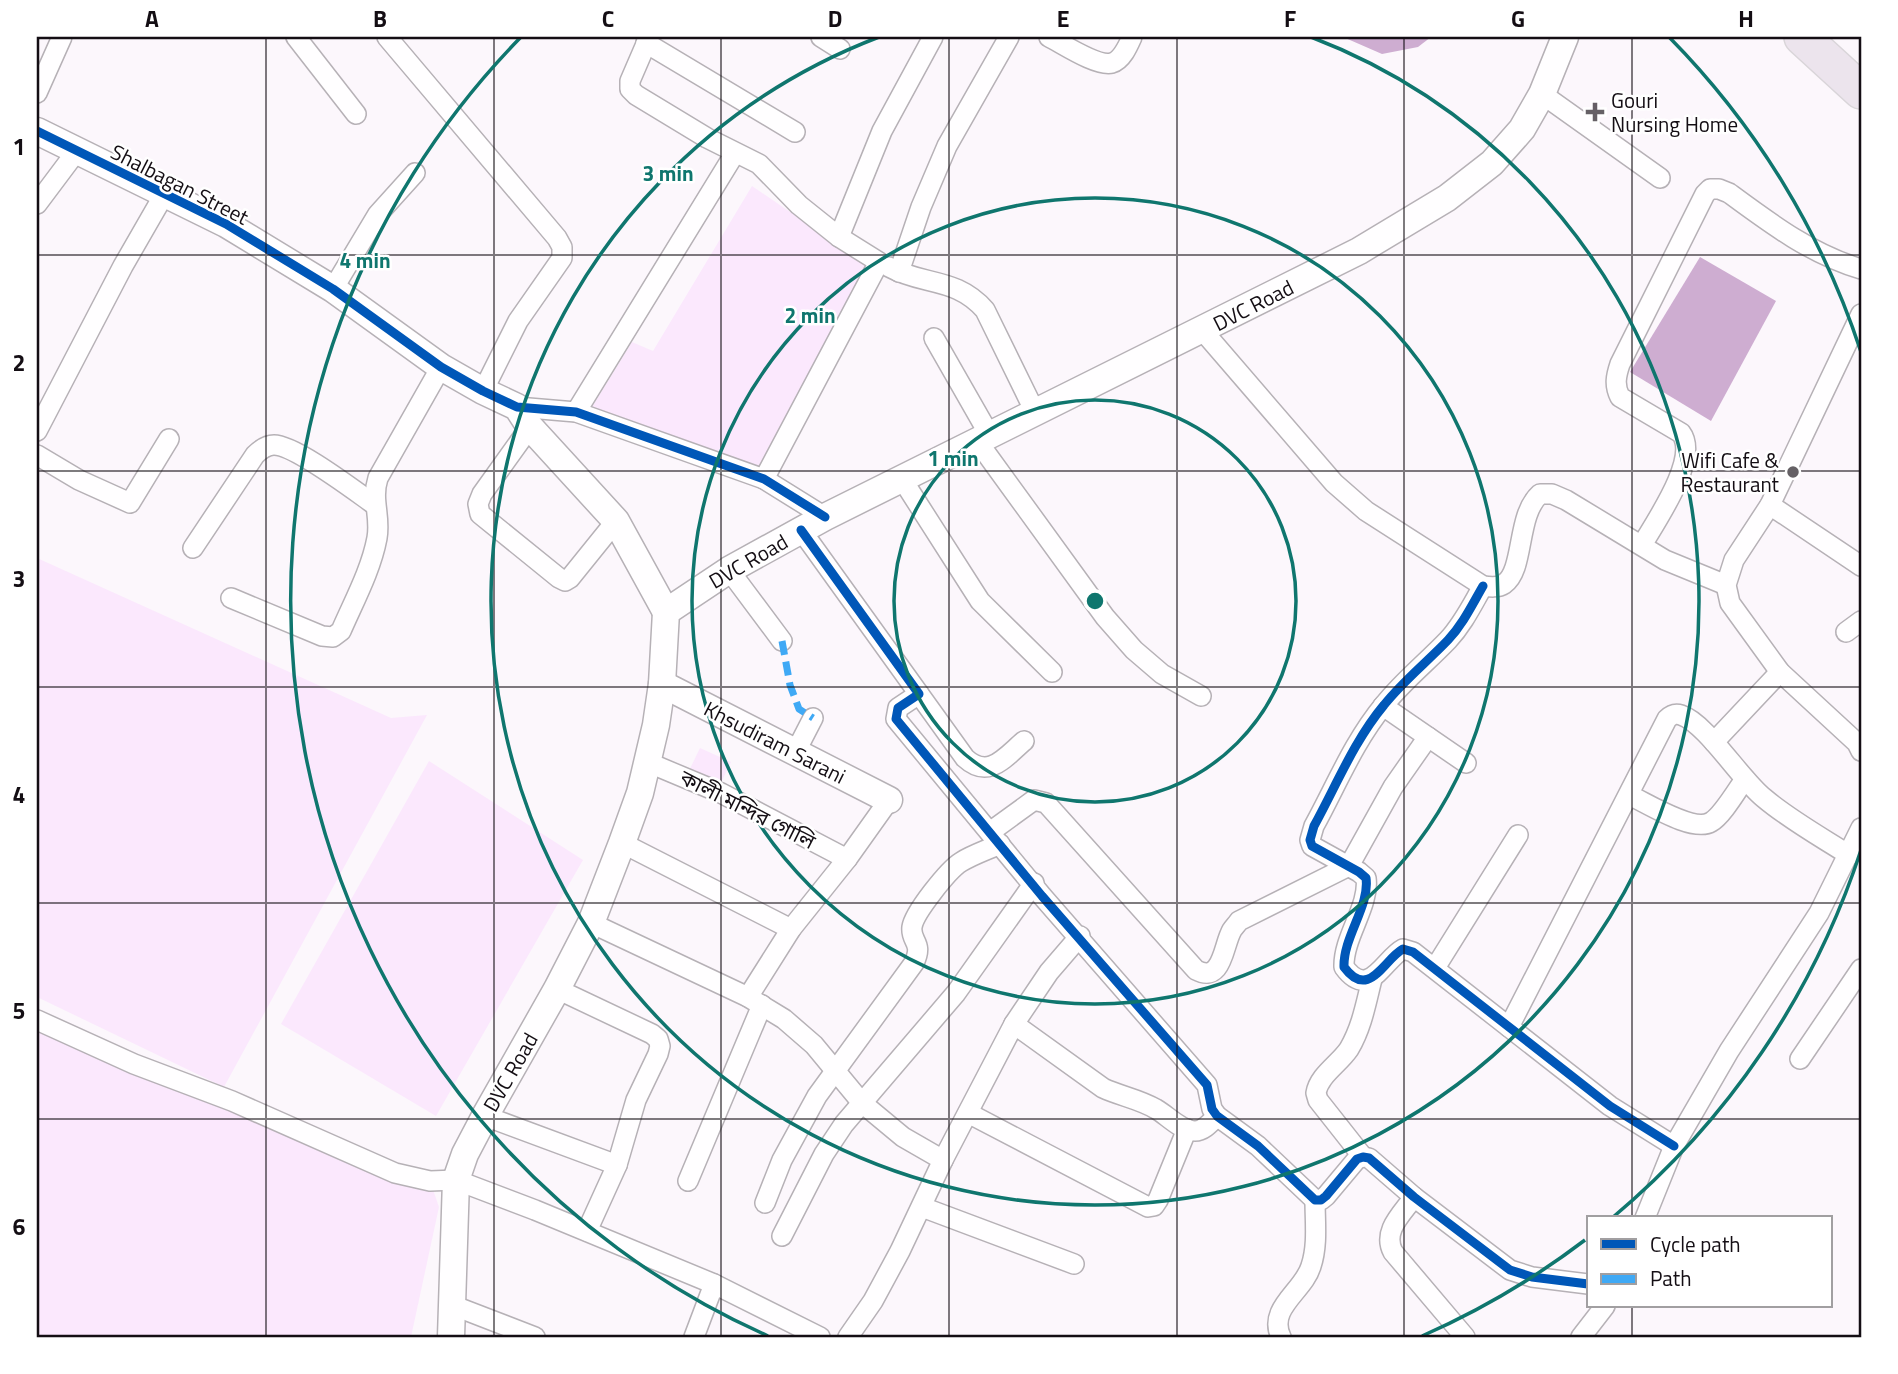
<svg xmlns="http://www.w3.org/2000/svg" width="1898" height="1374" viewBox="0 0 1898 1374" font-family="'Titillium Web','Noto Sans Bengali',sans-serif">
<style>
.green{fill:#fbe8fd}
.water{fill:#ceadd1}
.lines{fill:none;stroke-linecap:round;stroke-linejoin:round}
.street-casing{stroke:#b6b1b6;stroke-width:22}
.secondary-casing{stroke:#b6b1b6;stroke-width:29}
.highway-casing{stroke:#d9d5d9;stroke-width:38}
.street{stroke:#fffeff;stroke-width:19}
.secondary{stroke:#fffeff;stroke-width:26}
.highway{stroke:#ece4ed;stroke-width:35}
.quiet{stroke:#3fa9f5;stroke-width:7;stroke-dasharray:14 7;stroke-linecap:butt}
.cycleway-casing{stroke:#fff;stroke-width:13}
.cycleway{stroke:#0057b8;stroke-width:9}
.grid{fill:none;stroke:#140e14;stroke-width:2;stroke-opacity:0.55}
.ring{fill:none;stroke:#0f766e;stroke-width:3.5}
.poi-dot{fill:#656065;stroke:#fff;stroke-width:2.5}
.labels{text-anchor:middle;dominant-baseline:central;stroke-width:5;stroke-linejoin:round;paint-order:stroke}
.poi-label{font-size:21px;fill:#140e14;stroke:#fff;text-anchor:start}
.street-label{font-size:21px;fill:#140e14;stroke:#fff}
.centre{fill:#0f766e;stroke:#fff;stroke-width:3.5}
.ring-label{font-size:21px;text-anchor:middle;font-weight:bold;fill:#0f766e;stroke:#fff;stroke-width:5;stroke-linejoin:round;paint-order:stroke}
.neatline{fill:none;stroke:#140e14;stroke-width:2.5}
.grid-label{font-size:23px;text-anchor:middle;font-weight:bold;fill:#140e14}
</style>
<rect width="100%" height="100%" fill="#fcf7fc"/>
<g class="green">
<polygon points="752,186 869,266 759,470 592,407 632,342 653,351"/>
<polygon points="37,558 391,718 427,715 224,1087 37,997"/>
<polygon points="700,748 731,762 717,791 686,777"/>
<polygon points="429,761 583,860 436,1116 281,1024"/>
<polygon points="37,1025 430,1181 439,1207 411,1337 37,1337"/>
</g>
<g class="water">
<polygon points="1343,37 1431,37 1418,47 1382,54"/>
<polygon points="1700,257 1776,301 1711,421 1630,372"/>
</g>
<g class="lines">
<defs>
<g id="street">
<polyline points="296,37 356,114"/>
<polyline points="387,37 557,238 562,247 562,258 518,321 483,391"/>
<polyline points="649,37 630,81 630,89 636,95 707,138 759,164 799,205 839,237 879,262 764,479"/>
<polyline points="821,37 840,49"/>
<path d="M1049,37C1063,44 1097,67 1112,63C1122,60 1128,46 1132,37"/>
<polyline points="646,43 795,132"/>
<polyline points="37,93 62,37"/>
<polyline points="1542,94 1660,178"/>
<polyline points="37,204 76,152"/>
<polyline points="839,237 882,131 933,37"/>
<path d="M889,267C924,286 956,277 985,310L1036,414"/>
<polyline points="899,272 921,207 947,146 1009,37"/>
<polyline points="333,289 378,214 415,173"/>
<polyline points="1861,314 1770,505 1734,560 1726,585 1730,603 1780,672 1857,743 1861,751"/>
<path d="M1203,331L1334,483L1366,511L1483,586C1490,587 1498,588 1504,584C1525,570 1516,515 1540,494H1552L1566,500L1665,560L1726,585"/>
<polyline points="934,338 990,436"/>
<polyline points="517,407 576,412 764,479 825,517"/>
<polyline points="576,412 735,153"/>
<polyline points="530,427 482,494 478,504 480,514 559,578 565,581 570,578 616,521"/>
<polyline points="37,431 123,266 165,193"/>
<polyline points="978,442 1105,617 1134,650 1162,674 1201,696"/>
<polyline points="37,455 79,480 130,503 169,439"/>
<polyline points="902,479 980,601 1052,672"/>
<polyline points="1770,505 1861,566"/>
<polyline points="801,530 919,694 898,708 896,719 1042,896 1207,1085 1212,1109 1217,1116 1258,1146 1315,1200 1321,1200 1326,1196 1357,1159 1363,1157 1369,1158 1414,1197 1510,1270 1532,1277 1588,1284"/>
<path d="M1642,545C1656,521 1700,458 1681,433L1620,397C1614,385 1616,376 1620,364L1705,194L1710,189H1719L1729,193C1771,224 1811,254 1861,269"/>
<path d="M193,548L255,455C260,450 266,445 274,445C295,445 355,491 375,505"/>
<polyline points="729,570 782,641"/>
<path d="M1483,586C1472,605 1463,624 1448,640C1427,662 1403,681 1384,705C1354,741 1336,786 1314,826L1310,840L1312,846L1359,872L1366,878C1370,906 1343,937 1344,967C1369,1001 1384,959 1403,949L1413,952L1610,1106L1674,1146"/>
<path d="M231,598L322,636L333,637L341,631C354,601 371,570 377,538C381,516 371,500 378,478L441,367"/>
<polyline points="1846,632 1861,621"/>
<path d="M919,694L965,758C989,780 1005,757 1024,741"/>
<polyline points="1383,706 1466,763"/>
<polyline points="1714,742 1780,672"/>
<polyline points="796,751 813,718"/>
<polyline points="647,762 721,793 847,859"/>
<path d="M1629,795C1647,803 1693,833 1711,822C1722,816 1737,790 1745,779"/>
<path d="M990,832L1034,800L1046,803L1196,970C1223,984 1223,945 1232,930C1234,927 1237,924 1239,921L1349,866L1393,787L1428,737"/>
<polyline points="622,843 791,929"/>
<polyline points="591,923 748,997 784,1019 814,1045 862,1103 903,1137 943,1160"/>
<polyline points="1435,968 1518,835"/>
<polyline points="557,989 652,1034 658,1039 660,1046 658,1054 636,1100 617,1165 587,1231"/>
<polyline points="748,997 791,929 847,859 889,800"/>
<polyline points="37,1020 134,1064 232,1101 395,1173 430,1181 456,1180 535,1210 714,1284 820,1337"/>
<path d="M1014,1024L1103,1088C1120,1096 1139,1099 1156,1109C1167,1115 1181,1131 1195,1131C1204,1131 1211,1122 1217,1116"/>
<path d="M1509,1027L1667,719C1671,715 1675,713 1681,715C1706,723 1741,780 1764,798C1790,820 1821,837 1849,855"/>
<polyline points="1800,1059 1861,969"/>
<polyline points="968,1113 1148,1207 1154,1206 1158,1200 1187,1129"/>
<polyline points="485,1116 617,1165"/>
<path d="M1363,1157L1318,1100L1316,1093C1319,1075 1339,1064 1349,1049C1362,1027 1366,1003 1372,979"/>
<polyline points="688,1181 762,1005"/>
<path d="M1414,1197C1402,1214 1382,1231 1393,1252L1465,1337"/>
<path d="M765,1203L782,1160L817,1096L914,963C924,942 910,942 912,927C914,913 948,870 961,862C972,855 987,850 1000,844"/>
<polyline points="922,1207 1074,1264"/>
<polyline points="1645,1218 1674,1146 1729,1051 1819,913 1861,828"/>
<polyline points="782,1236 824,1154 844,1124 956,993 1034,883"/>
<polyline points="452,1305 535,1337"/>
<polyline points="694,1337 714,1284"/>
<polyline points="848,1337 873,1301 900,1251 943,1160 1014,1024 1049,972 1080,936"/>
<path d="M1281,1337C1267,1308 1304,1291 1311,1266C1318,1245 1315,1222 1315,1200"/>
<polyline points="1581,1337 1605,1306"/>
</g>
<g id="secondary">
<polyline points="37,131 226,224 333,289 441,367 483,391 517,407 530,427 616,521 666,612"/>
<polyline points="662,684 889,800"/>
<polyline points="451,1337 456,1180 465,1154 485,1116 557,989 591,923 622,843 640,793 656,725 662,684 666,612 729,570 825,517 1359,251 1447,198 1492,163 1522,129 1542,94 1565,37"/>
</g>
<polyline id="highway" points="1802,37 1861,91"/>
</defs>
<use href="#street" class="street-casing"/>
<use href="#secondary" class="secondary-casing"/>
<use href="#highway" class="highway-casing"/>
<use href="#street" class="street"/>
<use href="#secondary" class="secondary"/>
<use href="#highway" class="highway"/>
<polyline class="quiet" points="782,641 790,685 799,709 813,718"/>
<defs>
<g id="cycleway">
<polyline points="37,131 226,224 333,289 441,367 483,391 517,407 576,412 764,479 825,517"/>
<polyline points="801,530 919,694 898,708 896,719 1042,896 1207,1085 1212,1109 1217,1116 1258,1146 1315,1200 1321,1200 1326,1196 1357,1159 1363,1157 1369,1158 1414,1197 1510,1270 1532,1277 1588,1284"/>
<path d="M1483,586C1472,605 1463,624 1448,640C1427,662 1403,681 1384,705C1354,741 1336,786 1314,826L1310,840L1312,846L1359,872L1366,878C1370,906 1343,937 1344,967C1369,1001 1384,959 1403,949L1413,952L1610,1106L1674,1146"/>
</g>
</defs>
<use href="#cycleway" class="cycleway-casing"/>
<use href="#cycleway" class="cycleway"/>
</g>
<path class="grid" d="M266,37V1337M494,37V1337M721,37V1337M949,37V1337M1177,37V1337M1404,37V1337M1632,37V1218M37,255H1861M37,471H1861M37,687H1861M37,903H1861M37,1119H1861M1632,1306V1337"/>
<g class="ring">
<circle cx="1095" cy="601" r="201"/>
<circle cx="1095" cy="601" r="403"/>
<path d="M1311 37A604 604 0 1 1 879 37"/>
<path d="M1861 850A805 805 0 0 1 1612 1218M1585 1240A805 805 0 0 1 1422 1336M768 1336A805 805 0 0 1 521 37M1669 37A805 805 0 0 1 1861 352"/>
</g>
<g class="poi-dot">
<path d="M1591.5 101.5h7v7h7v7h-7v7h-7v-7h-7v-7h7z"/>
<circle cx="1793" cy="472" r="7"/>
</g>
<g class="labels">
<g class="poi-label">
<text x="1611" y="100">Gouri<tspan x="1611" dy="24">Nursing Home</tspan></text>
<text x="1779" y="460" text-anchor="end">Wifi Cafe &amp;<tspan x="1779" dy="24">Restaurant</tspan></text>
</g>
<g class="street-label">
<text transform="translate(180 184) rotate(27)">Shalbagan Street</text>
<text transform="translate(1253 305) rotate(-27)">DVC Road</text>
<text transform="translate(748 561) rotate(-30)">DVC Road</text>
<text transform="translate(775 742) rotate(27)">Khsudiram Sarani</text>
<text transform="translate(748 809) rotate(27)">কালী মন্দির গোলি</text>
<text transform="translate(510 1072) rotate(-60)">DVC Road</text>
</g>
</g>
<circle cx="1095" cy="601" r="10" class="centre"/>
<g class="ring-label">
<text x="668" y="181">3 min</text>
<text x="365" y="268">4 min</text>
<text x="810" y="323">2 min</text>
<text x="953" y="466">1 min</text>
</g>
<rect width="1898" height="1374" fill="none" stroke="#ffffff" stroke-width="77"/>
<rect x="1587" y="1216" width="245" height="91" fill="#ffffff" stroke="#a19fa1" stroke-width="2"/>
<rect x="1601" y="1239" width="35" height="10" fill="#0057b8" stroke="#a19fa1" stroke-width="2"/>
<text x="1650" y="1252" font-size="21" fill="#140e14">Cycle path</text>
<rect x="1601" y="1274" width="35" height="10" fill="#3fa9f5" stroke="#a19fa1" stroke-width="2"/>
<text x="1650" y="1286" font-size="21" fill="#140e14">Path</text>
<rect x="38" y="38" width="1822" height="1298" class="neatline"/>
<g class="grid-label">
<text x="152" y="27">A</text>
<text x="380" y="27">B</text>
<text x="608" y="27">C</text>
<text x="835" y="27">D</text>
<text x="1063" y="27">E</text>
<text x="1290" y="27">F</text>
<text x="1518" y="27">G</text>
<text x="1746" y="27">H</text>
<text x="19" y="155">1</text>
<text x="19" y="371">2</text>
<text x="19" y="587">3</text>
<text x="19" y="803">4</text>
<text x="19" y="1019">5</text>
<text x="19" y="1235">6</text>
</g>
</svg>
